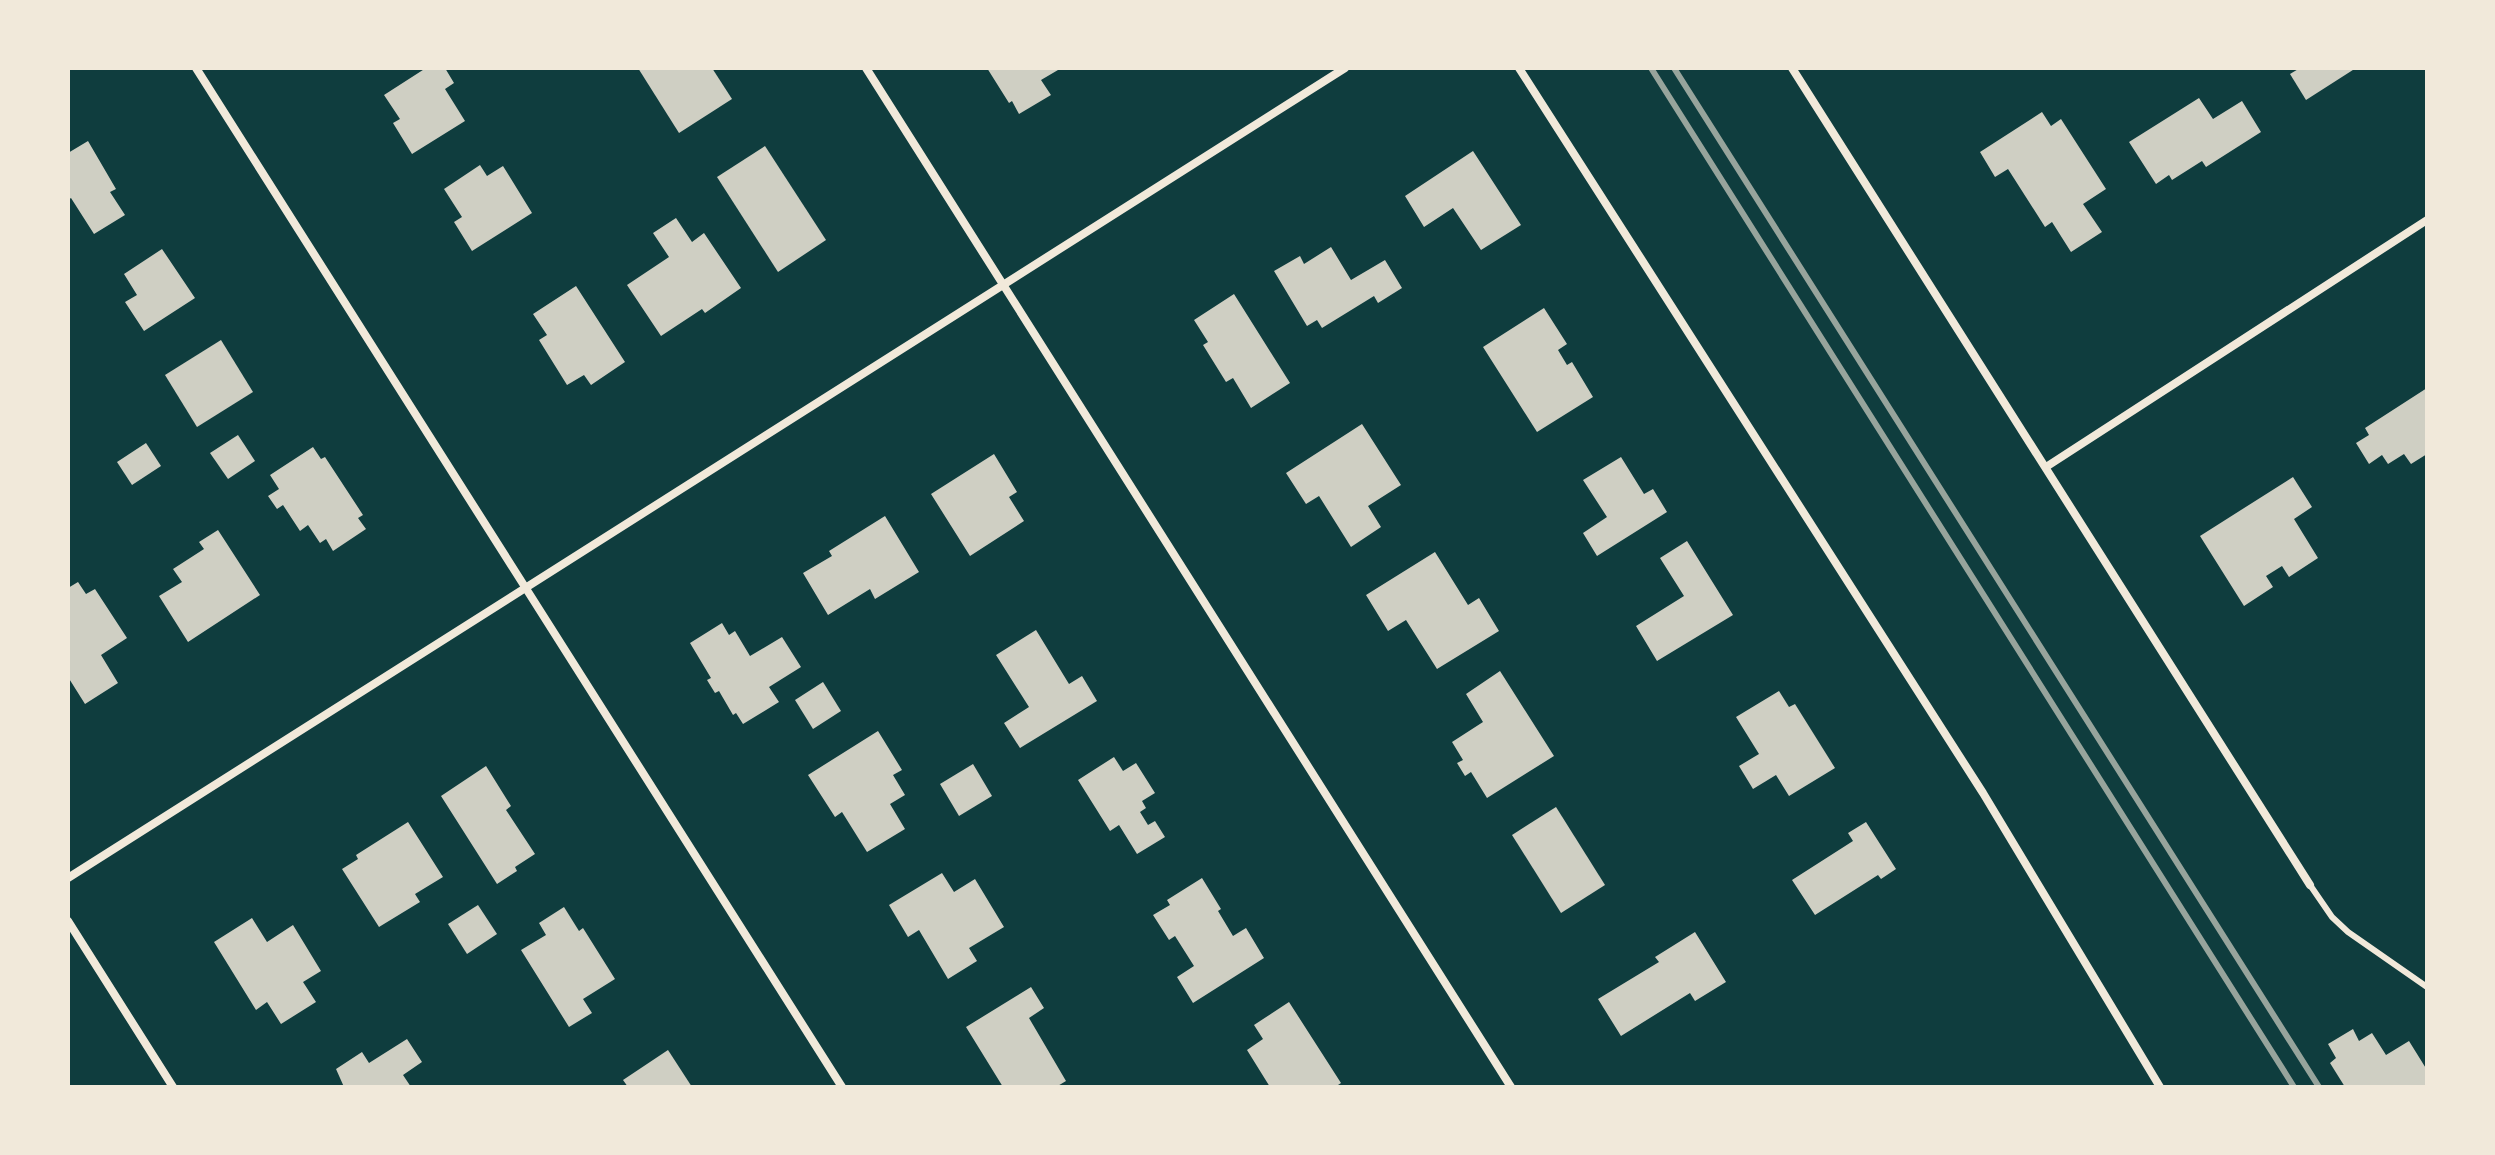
<svg xmlns="http://www.w3.org/2000/svg" width="2495" height="1155" viewBox="0 0 2495 1155" font-family="Jost,sans-serif">
<style>
.building{fill:#cfcfc3}
.lines{fill:none;stroke-linecap:round;stroke-linejoin:round}
.service{stroke:#f1e9da;stroke-width:6}
.minor{stroke:#f1e9da;stroke-width:8}
.rail{stroke:#97a49c;stroke-width:6}
</style>
<rect width="100%" height="100%" fill="#0f3d3e"/>
<g class="building">
<polygon points="426,68 445,68 454,83 445,89 465,121 412,154 393,123 400,119 384,95"/>
<polygon points="638,68 712,68 732,99 679,133"/>
<polygon points="987,68 1056,68 1058,70 1041,80 1051,95 1019,114 1012,101 1009,103"/>
<polygon points="2300,68 2356,68 2306,100 2290,74"/>
<polygon points="2199,98 2213,119 2242,101 2261,132 2206,167 2202,161 2172,180 2169,175 2156,184 2129,142"/>
<polygon points="2042,112 2051,126 2061,119 2106,189 2083,204 2102,232 2071,252 2052,222 2045,227 2008,169 1995,177 1980,152"/>
<polygon points="88,141 116,189 110,192 125,215 94,234 71,198 68,200 68,153"/>
<polygon points="765,146 826,240 778,272 717,177"/>
<polygon points="1473,151 1521,225 1481,250 1453,208 1424,227 1405,196"/>
<polygon points="480,165 487,176 503,166 532,213 472,251 454,222 462,217 444,189"/>
<polygon points="676,218 692,242 704,233 741,288 705,313 702,309 661,336 627,285 669,257 653,233"/>
<polygon points="1331,247 1351,280 1385,260 1402,288 1378,303 1374,296 1322,328 1317,320 1307,326 1274,271 1300,256 1304,264"/>
<polygon points="162,249 195,298 144,331 125,302 137,295 124,274"/>
<polygon points="576,286 625,362 591,385 584,375 567,385 539,340 547,335 533,314"/>
<polygon points="1234,294 1290,383 1251,408 1233,378 1226,382 1203,345 1208,342 1194,320"/>
<polygon points="1544,308 1567,344 1558,350 1567,365 1572,362 1593,397 1537,432 1483,347"/>
<polygon points="221,340 253,392 197,427 165,375"/>
<polygon points="2427,388 2427,454 2411,464 2404,454 2388,464 2382,455 2369,464 2356,443 2369,435 2365,428"/>
<polygon points="1362,424 1401,485 1368,506 1381,527 1351,547 1319,496 1306,504 1286,473"/>
<polygon points="238,435 255,461 228,479 210,453"/>
<polygon points="146,443 161,466 132,485 117,462"/>
<polygon points="313,447 321,459 325,457 363,515 358,518 366,529 333,551 326,539 320,543 308,525 300,531 283,505 277,509 268,496 279,489 270,475"/>
<polygon points="994,454 1017,492 1009,497 1024,521 970,556 931,494"/>
<polygon points="1621,457 1644,494 1653,489 1667,512 1597,556 1583,533 1607,517 1583,480"/>
<polygon points="2293,477 2312,507 2294,519 2318,558 2289,577 2282,566 2266,576 2273,587 2244,606 2200,536"/>
<polygon points="885,516 919,572 875,599 870,589 828,615 803,573 832,556 829,551"/>
<polygon points="218,530 260,595 188,642 159,596 182,582 173,569 204,549 199,542"/>
<polygon points="1687,541 1733,615 1657,661 1636,626 1684,596 1660,558"/>
<polygon points="1435,552 1468,605 1479,598 1499,631 1437,669 1406,620 1388,631 1366,595"/>
<polygon points="78,582 86,594 95,589 127,638 101,655 118,683 85,704 68,677 68,588"/>
<polygon points="722,623 729,635 735,631 750,656 782,637 801,667 769,687 779,702 743,724 736,713 733,715 719,691 715,693 707,680 711,678 690,643"/>
<polygon points="1036,630 1069,684 1082,676 1097,701 1020,748 1004,723 1029,707 996,655"/>
<polygon points="1500,671 1554,756 1487,798 1471,772 1465,776 1457,763 1463,760 1452,742 1483,722 1466,694"/>
<polygon points="823,682 841,711 813,729 795,700"/>
<polygon points="1779,691 1789,707 1795,704 1835,768 1789,796 1776,775 1753,789 1739,766 1759,754 1736,717"/>
<polygon points="878,731 902,770 893,775 905,795 890,804 905,829 867,852 842,812 835,817 808,775"/>
<polygon points="1114,757 1123,771 1136,763 1155,793 1142,801 1146,808 1140,812 1148,825 1155,821 1165,837 1137,854 1119,825 1110,831 1078,780"/>
<polygon points="973,764 992,796 959,816 940,784"/>
<polygon points="486,766 511,806 506,810 535,854 515,867 517,871 497,884 441,796"/>
<polygon points="1556,807 1605,885 1561,913 1512,835"/>
<polygon points="408,822 443,877 415,894 420,902 379,927 342,869 358,859 356,855"/>
<polygon points="1866,822 1896,869 1881,879 1878,875 1815,915 1792,880 1853,841 1848,833"/>
<polygon points="942,873 954,892 975,879 1004,927 969,948 977,961 948,979 919,930 908,937 889,905"/>
<polygon points="1202,878 1221,909 1218,911 1233,936 1246,928 1264,958 1193,1003 1177,977 1194,966 1175,936 1169,940 1153,915 1170,905 1167,900"/>
<polygon points="478,905 497,934 467,954 448,924"/>
<polygon points="564,907 579,931 583,928 615,979 583,999 592,1013 569,1027 521,950 546,935 539,923"/>
<polygon points="252,918 267,942 293,925 321,971 303,982 316,1002 281,1024 267,1002 256,1010 214,942"/>
<polygon points="1695,932 1726,982 1695,1001 1690,993 1621,1036 1598,999 1659,962 1655,957"/>
<polygon points="1031,987 1044,1008 1029,1018 1066,1081 1056,1087 1003,1087 966,1027"/>
<polygon points="1289,1002 1341,1083 1335,1087 1270,1087 1247,1050 1263,1039 1254,1025"/>
<polygon points="2353,1029 2359,1041 2372,1033 2386,1055 2409,1041 2427,1070 2427,1087 2345,1087 2330,1063 2336,1058 2328,1044"/>
<polygon points="407,1039 422,1062 403,1075 411,1087 344,1087 336,1069 362,1052 369,1063"/>
<polygon points="668,1050 692,1087 628,1087 623,1080"/>
</g>
<g class="lines">
<polyline class="service" points="2310,885 2332,917 2348,932 2427,987"/>
<g class="minor">
<polyline points="196,68 842,1087"/>
<polyline points="866,68 1511,1087"/>
<polyline points="1519,68 1983,793 2160,1087"/>
<polyline points="1792,68 2310,885"/>
<polyline points="2046,467 2427,220"/>
<polyline points="68,878 1345,68"/>
<polyline points="68,921 173,1087"/>
</g>
<g class="rail">
<polyline points="1651,68 2294,1087"/>
<polyline points="1674,68 2319,1087"/>
</g>
</g>
<rect width="2495" height="1155" fill="none" stroke="#f1e9da" stroke-width="140"/>
</svg>
